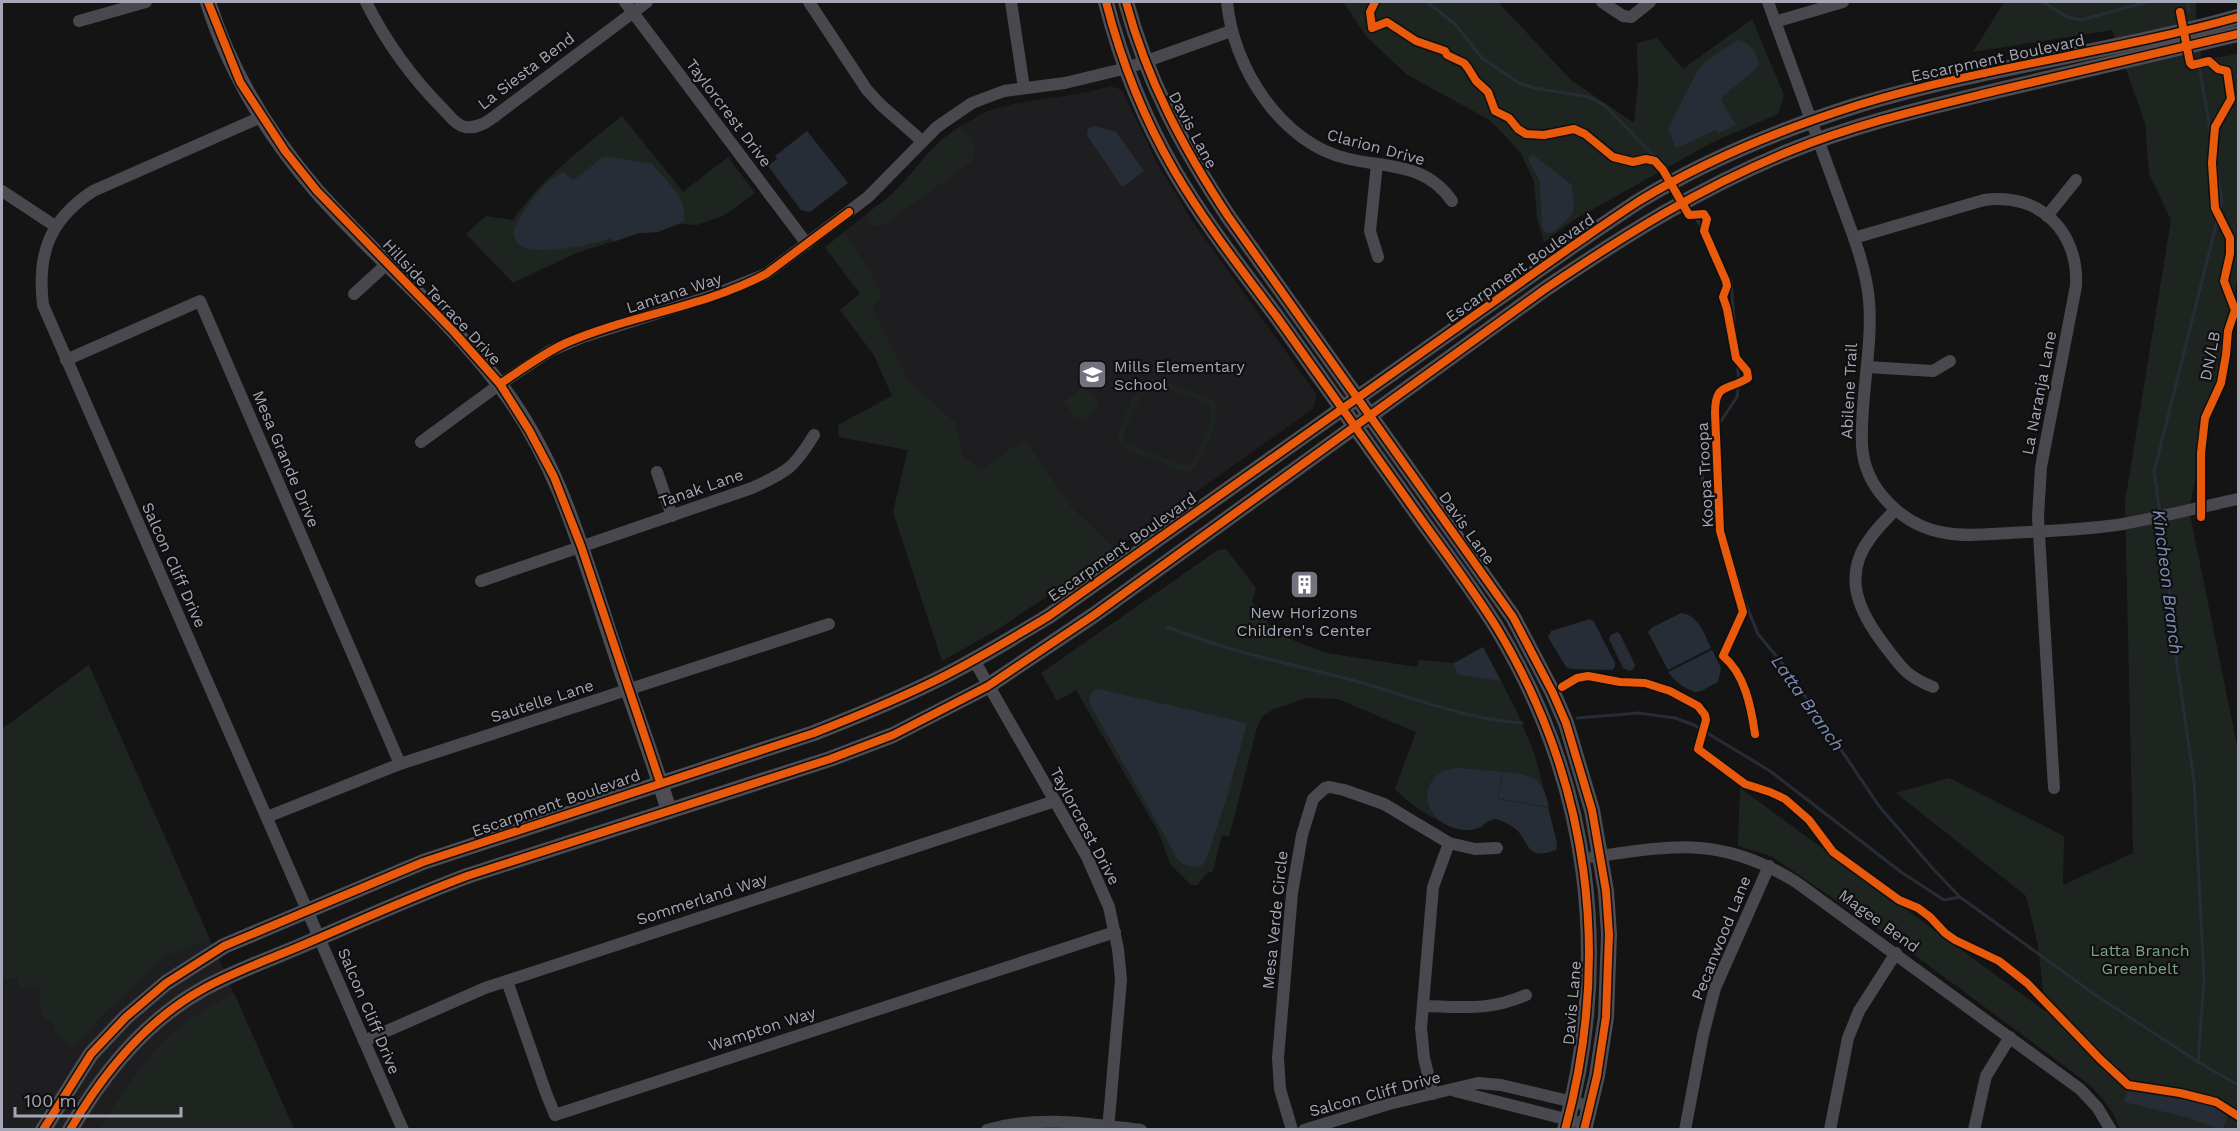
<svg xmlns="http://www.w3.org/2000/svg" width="2240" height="1131" viewBox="0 0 2240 1131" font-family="'Work Sans',sans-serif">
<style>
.built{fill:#1e1e20}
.green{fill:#1e2520;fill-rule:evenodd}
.water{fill:#272d37}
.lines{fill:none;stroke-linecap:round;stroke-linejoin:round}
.stream{stroke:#272d37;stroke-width:3}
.street{stroke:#49484e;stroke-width:12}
.secondary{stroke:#4c4c52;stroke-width:16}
.cycleway-casing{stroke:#0f0f10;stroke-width:11}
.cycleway{stroke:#e8590c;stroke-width:8}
.labels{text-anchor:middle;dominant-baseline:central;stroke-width:4.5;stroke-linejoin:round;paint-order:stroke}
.street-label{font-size:16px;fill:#a5a6b6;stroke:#0f0f10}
.poi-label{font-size:16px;fill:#a5a6b6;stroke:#0f0f10;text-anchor:start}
.park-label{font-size:16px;fill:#7ba286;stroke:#0f0f10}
.water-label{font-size:18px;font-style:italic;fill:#7a8cb3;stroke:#0f0f10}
</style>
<rect width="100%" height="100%" fill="#141415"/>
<g class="built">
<polygon points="1111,86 1122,90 1157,163 1191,219 1317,395 1313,409 1082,573 997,630 942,661 893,512 908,450 839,437 838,425 892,396 874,355 840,310 860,294 825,247 894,192 936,146 957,128 987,111 1013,104 1088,92"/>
<polygon points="89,665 294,1129 2,1129 2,729"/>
</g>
<g class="green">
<polygon points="1343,2 1498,2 1571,80 1634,123 1638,84 1637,43 1657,38 1683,69 1752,19 1784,95 1778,114 1711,143 1572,221 1544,242 1537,218 1534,181 1520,152 1491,121 1406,74 1367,37"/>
<path d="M2004,2H2196V28L2202,60L2238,54L2237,281L2189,510L2238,750V1129H2120C2114,1111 2103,1099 2090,1085L1897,942L1771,856L1738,846L1740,788L2045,1011L2038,945L2026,896L1896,793L1949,778L2064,836L2063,885L2133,853L2125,502L2171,220L2149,174L2145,123L2112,30L1973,52Z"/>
<path d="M622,116L683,192L728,157L755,193L725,215L697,225L679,224L658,232L639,233L576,253L513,283L466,234L486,216L513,220C543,177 581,149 622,116Z"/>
<path d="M959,128C972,135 979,149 971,162L883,225C875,228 869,226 866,219C870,208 881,204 889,197C914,175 930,143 959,128Z"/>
<polygon points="845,232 877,283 881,296 873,308 908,381 956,423 962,456 982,469 1025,439 1071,507 1115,549 997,630 942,661 893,512 908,450 839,437 838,425 892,396 874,355 840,310 860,294 825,247"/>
<path d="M1154,379L1211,399C1215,403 1217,406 1217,412C1217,424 1201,465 1189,471L1178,470L1126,449C1121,446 1119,443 1118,438C1118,427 1135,393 1142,386C1146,382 1149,380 1154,379ZM1152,384L1158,385L1206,403C1209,406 1210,406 1211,411C1213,421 1197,458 1190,465L1179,464L1124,442C1121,431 1142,390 1152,384Z"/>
<polygon points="1081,390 1090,391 1098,402 1097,406 1089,412 1088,418 1085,420 1075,418 1064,401"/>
<path d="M1226,549L1256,588L1252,601L1275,633L1326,653L1417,667L1419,660L1455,663L1483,647L1516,710L1535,755L1557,843L1556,850C1529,860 1531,847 1518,831C1512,825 1504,822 1497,819C1487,819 1485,827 1477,829C1454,836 1410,805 1395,789L1416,732L1338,699L1306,698L1274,709L1264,715L1258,724L1229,837L1222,835L1213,871L1206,874L1197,885H1191L1170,864L1159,833L1076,690L1057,701L1041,673L1218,550Z"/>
<polygon points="89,665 210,940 177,951 161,959 115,1005 105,1011 75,1047 59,1038 52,1023 42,1015 38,987 20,990 18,978 2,980 2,729"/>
<path d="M234,993L294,1129H100C121,1093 152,1047 186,1022C201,1011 218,1002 234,993Z"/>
</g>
<g class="water">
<path d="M1737,40C1748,40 1757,53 1759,63L1758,67L1722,97L1721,100L1736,125L1718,133L1716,130L1676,148L1668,130L1670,124L1699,68L1705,62Z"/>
<polygon points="1094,126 1116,132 1144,171 1122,187 1087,135 1088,129"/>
<polygon points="807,131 848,183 810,212 801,210 768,166 777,159 775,156"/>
<path d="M1533,155L1572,185C1574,209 1579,211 1559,227C1555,231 1553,233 1547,233L1542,228L1540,181L1528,159Z"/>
<path d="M610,157L652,164C665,179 688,199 684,221L658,232L639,233L613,242L611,238C593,245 538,256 521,246C516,243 515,239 513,234C518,215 545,178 564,172L571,179H575L602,158Z"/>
<path d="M1681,613C1699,615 1704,634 1711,648L1668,670L1648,632L1653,627Z"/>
<polygon points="1590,619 1594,622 1615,663 1615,667 1612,670 1571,669 1566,667 1548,637 1551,631"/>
<polygon points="1617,632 1620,634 1635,665 1634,668 1630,671 1623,668 1609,639 1611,635"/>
<polygon points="1483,647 1501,681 1457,674 1454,663"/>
<path d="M1712,650L1721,668L1718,682L1701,691L1695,692C1685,689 1673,680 1668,672Z"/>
<path d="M1098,689L1247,723L1228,793L1207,857L1202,865C1192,869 1183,866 1177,858L1091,706L1089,697L1094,690Z"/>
<path d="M1457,768L1502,772L1497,799L1548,808L1557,843L1556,850C1528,860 1531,847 1518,831C1512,825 1504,822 1497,819C1481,819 1482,834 1458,829C1415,819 1420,770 1457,768Z"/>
<path d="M1503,772C1532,775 1542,776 1549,807L1498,798Z"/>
<polygon points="2127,1090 2206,1103 2228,1114 2223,1129 2220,1129 2189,1118 2125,1102"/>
</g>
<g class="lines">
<g class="stream">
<polyline points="1427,2 1455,24 1482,58 1519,83 1534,88 1589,97 1604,105 1667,169"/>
<polyline points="2043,2 2067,17 2081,20 2147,2"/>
<polyline points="2188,2 2189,11"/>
<polyline points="1693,212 1731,281 1739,384 1737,397 1709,439 1701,457 1703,487 1720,520 1745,602 1758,634 1786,668 1879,806 1935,871 1960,897 2094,994 2198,1062"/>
<polyline points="2160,513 2154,472 2222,201 2199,64"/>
<polyline points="2161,520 2169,584 2172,630 2194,781 2204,979 2198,1062 2238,1085"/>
<path d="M1167,627C1227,651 1290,664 1352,680C1409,696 1463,719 1522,723"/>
<polyline points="1577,718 1639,713 1675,718 1694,725 1770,771 1901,872 1944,900 1960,897"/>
</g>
<g class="street">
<path d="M366,2C386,42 412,78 444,110C450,116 456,125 465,127C478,129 489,121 499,113L647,2"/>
<polyline points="625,2 807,244"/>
<polyline points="809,2 867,90 881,105 922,141"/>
<polyline points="1011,2 1024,88"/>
<path d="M1227,2C1233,67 1281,144 1349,159C1388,168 1426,163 1452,201"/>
<polyline points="1602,2 1623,16 1631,17 1650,2"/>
<path d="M1768,2L1854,238C1861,258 1867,279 1869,300C1873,348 1860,397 1862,445C1864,489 1904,527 1946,533C1967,537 1989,534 2010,533C2047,531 2086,530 2123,524C2162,517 2200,507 2238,499"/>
<polyline points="79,21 146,2"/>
<polyline points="1775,22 1843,2"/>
<path d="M261,117L93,191C49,220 37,254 43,305L403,1130"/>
<polyline points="1377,164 1370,231 1378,257"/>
<polyline points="2,191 55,226"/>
<polyline points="2047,216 2076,180"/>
<path d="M1854,238L1984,200C2039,192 2079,231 2076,286L2041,467L2038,517L2054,788"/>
<polyline points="354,294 388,263"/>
<polyline points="66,360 200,301 400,764"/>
<polyline points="1867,367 1933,371 1950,361"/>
<polyline points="421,442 500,384 550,351 583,337 708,297 766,274 868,197 937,127 972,103 1004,91 1065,83 1127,68 1231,31"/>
<polyline points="657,472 672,516"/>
<path d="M1895,510C1887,519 1878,527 1871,537C1841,576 1859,612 1885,646C1902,668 1906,676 1933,687"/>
<path d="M481,581L752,488C787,472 794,468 814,435"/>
<polyline points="974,660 1087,857 1109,907 1118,949 1121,980 1108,1130"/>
<polyline points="267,817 400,764 829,624"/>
<path d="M1593,857C1674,845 1722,836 1796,882L2080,1089L2097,1107L2111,1130"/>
<polyline points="507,981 546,1093 555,1115 1115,932"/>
<path d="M1424,1006C1462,1007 1490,1011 1526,995"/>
<polyline points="364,1041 485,988 1055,801"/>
<polyline points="1455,1091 1585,1124"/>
<polyline points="1433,1094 1424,1058 1421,1028 1433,887 1449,843"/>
<path d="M987,1130C1037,1115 1090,1124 1141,1130"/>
<polyline points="1292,1130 1280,1089 1278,1058 1292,893 1302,835 1313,799 1325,788 1330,787 1344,790 1384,804 1449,843 1475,849 1497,848"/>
<polyline points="1304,1130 1389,1104 1478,1083 1501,1085 1590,1106"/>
<polyline points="1685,1130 1703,1035 1715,988 1769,866"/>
<polyline points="1830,1130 1848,1038 1859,1011 1896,953"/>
<polyline points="1974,1130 1986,1076 2010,1037"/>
</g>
<g class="secondary">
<path d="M208,2C230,72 268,134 316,190C375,257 445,313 499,384C560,462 585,561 616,654C633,706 653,758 669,811"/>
<path d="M1106,2C1121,61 1144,119 1175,172C1205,223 1242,270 1277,317C1320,377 1363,438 1406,498C1436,541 1469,583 1497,628C1590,782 1612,956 1565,1130"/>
<path d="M1126,2C1147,80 1183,148 1228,216L1513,617L1553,693L1566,723L1592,810L1606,891L1609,934L1606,1017L1597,1076L1584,1130"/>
<path d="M43,1130L91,1054L126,1017L166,983L224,946L423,862L814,733C852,718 891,702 928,684C970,664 1009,640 1049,616L1571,247C1593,232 1616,216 1639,201C1706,160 1782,129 1858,105C1983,67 2113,52 2238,17"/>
<path d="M70,1130C103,1073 145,1021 203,989C237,970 276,957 312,941C363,919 414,896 467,876L830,759L893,735L988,686L1094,615L1545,289C1625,235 1701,187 1790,151C1856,124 1926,108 1995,91C2076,72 2157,53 2238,34"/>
</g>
<defs>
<g id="cycleway">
<polyline points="208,2 240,82 285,151 317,191 454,332 500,384 529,430 554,477 581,546 660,782"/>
<path d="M1106,2C1121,61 1144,119 1175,172C1205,223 1242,270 1277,317C1320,377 1363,438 1406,498C1436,541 1469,583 1497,628C1590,782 1612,956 1565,1130"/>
<path d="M1126,2C1147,80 1183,148 1228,216L1513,617L1553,693L1566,723L1592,810L1606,891L1609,934L1606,1017L1597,1076L1584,1130"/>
<path d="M1375,2L1370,12L1372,28L1387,22L1416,41L1445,51L1447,55L1464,63L1468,68L1476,81L1488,92L1495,111L1509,118L1518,129L1526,134L1544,135L1574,129L1585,134L1613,157L1633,162L1646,159L1655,161L1663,170L1689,215L1704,214L1707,219L1704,231L1726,281L1727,286L1723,297L1727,309L1736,358L1747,371L1748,378C1728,391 1715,382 1715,413L1720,531L1743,612L1723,656C1745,674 1751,707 1755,734"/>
<polyline points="2180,12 2190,63 2192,65 2209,61 2218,69 2227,71 2231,99 2215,127 2212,163 2215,208 2230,238 2230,254 2224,281 2235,310 2228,331 2226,355 2221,383 2205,418 2201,453 2201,517"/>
<path d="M500,384C521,370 542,354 566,343C631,315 704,307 766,274L849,212"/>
<polyline points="1562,687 1577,678 1588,676 1620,682 1645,683 1670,691 1698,706 1705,715 1706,720 1698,749 1745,784 1770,792 1785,799 1809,820 1833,852 1899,900 1918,908 1930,917 1945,933 1955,940 1999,961 2027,983 2100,1059 2128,1085 2180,1093 2216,1102 2238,1116"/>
<path d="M43,1130L91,1054L126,1017L166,983L224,946L423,862L814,733C852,718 891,702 928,684C970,664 1009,640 1049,616L1571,247C1593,232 1616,216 1639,201C1706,160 1782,129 1858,105C1983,67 2113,52 2238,17"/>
<path d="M70,1130C103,1073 145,1021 203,989C237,970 276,957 312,941C363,919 414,896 467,876L830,759L893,735L988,686L1094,615L1545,289C1625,235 1701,187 1790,151C1856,124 1926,108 1995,91C2076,72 2157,53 2238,34"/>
</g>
</defs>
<use href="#cycleway" class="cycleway-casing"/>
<use href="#cycleway" class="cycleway"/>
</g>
<defs>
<symbol id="school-square" viewBox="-11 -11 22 22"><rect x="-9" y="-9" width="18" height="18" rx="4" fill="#72737e" stroke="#0f0f10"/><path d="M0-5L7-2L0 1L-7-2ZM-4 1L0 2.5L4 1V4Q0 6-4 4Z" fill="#fff"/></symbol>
<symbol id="building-square" viewBox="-11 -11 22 22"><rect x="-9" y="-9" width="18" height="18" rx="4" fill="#72737e" stroke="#0f0f10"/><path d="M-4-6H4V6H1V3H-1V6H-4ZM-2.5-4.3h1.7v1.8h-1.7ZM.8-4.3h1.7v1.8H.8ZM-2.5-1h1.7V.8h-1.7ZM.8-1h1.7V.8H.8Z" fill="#fff"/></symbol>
</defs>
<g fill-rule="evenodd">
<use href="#school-square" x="1076" y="358" width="33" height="33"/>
<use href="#building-square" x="1288" y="568" width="33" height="33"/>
</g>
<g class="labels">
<g class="street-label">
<text transform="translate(1998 58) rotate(-12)">Escarpment Boulevard</text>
<text transform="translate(526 71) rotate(-37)">La Siesta Bend</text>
<text transform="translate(729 113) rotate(53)">Taylorcrest Drive</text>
<text transform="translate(1193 130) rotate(62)">Davis Lane</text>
<text transform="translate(1376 147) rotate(15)">Clarion Drive</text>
<text transform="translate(1520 268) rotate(-35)">Escarpment Boulevard</text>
<text transform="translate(674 293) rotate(-18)">Lantana Way</text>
<text transform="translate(442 302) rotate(47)">Hillside Terrace Drive</text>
<text transform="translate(2210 356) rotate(-79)">DN/LB</text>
<text transform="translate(1849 391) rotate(-87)">Abilene Trail</text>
<text transform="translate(2039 393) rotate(-79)">La Naranja Lane</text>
<text transform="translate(286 459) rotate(67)">Mesa Grande Drive</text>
<text transform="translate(1705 475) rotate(-93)">Koopa Troopa</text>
<text transform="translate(701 488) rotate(-19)">Tanak Lane</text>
<text transform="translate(1467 528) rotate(55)">Davis Lane</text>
<text transform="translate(1122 547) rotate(-35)">Escarpment Boulevard</text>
<text transform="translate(174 565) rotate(66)">Salcon Cliff Drive</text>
<text transform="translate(542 701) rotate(-18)">Sautelle Lane</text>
<text transform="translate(556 803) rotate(-19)">Escarpment Boulevard</text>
<text transform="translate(1085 826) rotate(62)">Taylorcrest Drive</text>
<text transform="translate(702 899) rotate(-18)">Sommerland Way</text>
<text transform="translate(1275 920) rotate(-84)">Mesa Verde Circle</text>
<text transform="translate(1879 921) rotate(36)">Magee Bend</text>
<text transform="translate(1721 938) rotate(-68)">Pecanwood Lane</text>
<text transform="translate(1572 1003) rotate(-85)">Davis Lane</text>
<text transform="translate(369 1011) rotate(67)">Salcon Cliff Drive</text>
<text transform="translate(762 1029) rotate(-18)">Wampton Way</text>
<text transform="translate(1375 1094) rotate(-15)">Salcon Cliff Drive</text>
</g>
<g class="poi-label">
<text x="1114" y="366">Mills Elementary<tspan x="1114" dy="18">School</tspan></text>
<text x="1304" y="612" text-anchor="middle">New Horizons<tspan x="1304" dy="18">Children's Center</tspan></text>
</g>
<g class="park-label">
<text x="2140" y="950">Latta Branch<tspan x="2140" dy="18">Greenbelt</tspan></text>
</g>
<g class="water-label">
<text transform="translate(2168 582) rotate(83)">Kincheon Branch</text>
<text transform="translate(1808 703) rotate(55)">Latta Branch</text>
</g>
</g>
<rect width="2240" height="1131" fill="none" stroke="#a5a6b6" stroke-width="6"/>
<path d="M15 1107v9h166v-9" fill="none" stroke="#a5a6b6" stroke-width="3"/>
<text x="24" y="1107" font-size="18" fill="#a5a6b6" stroke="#0f0f10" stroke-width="4.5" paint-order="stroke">100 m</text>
</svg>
